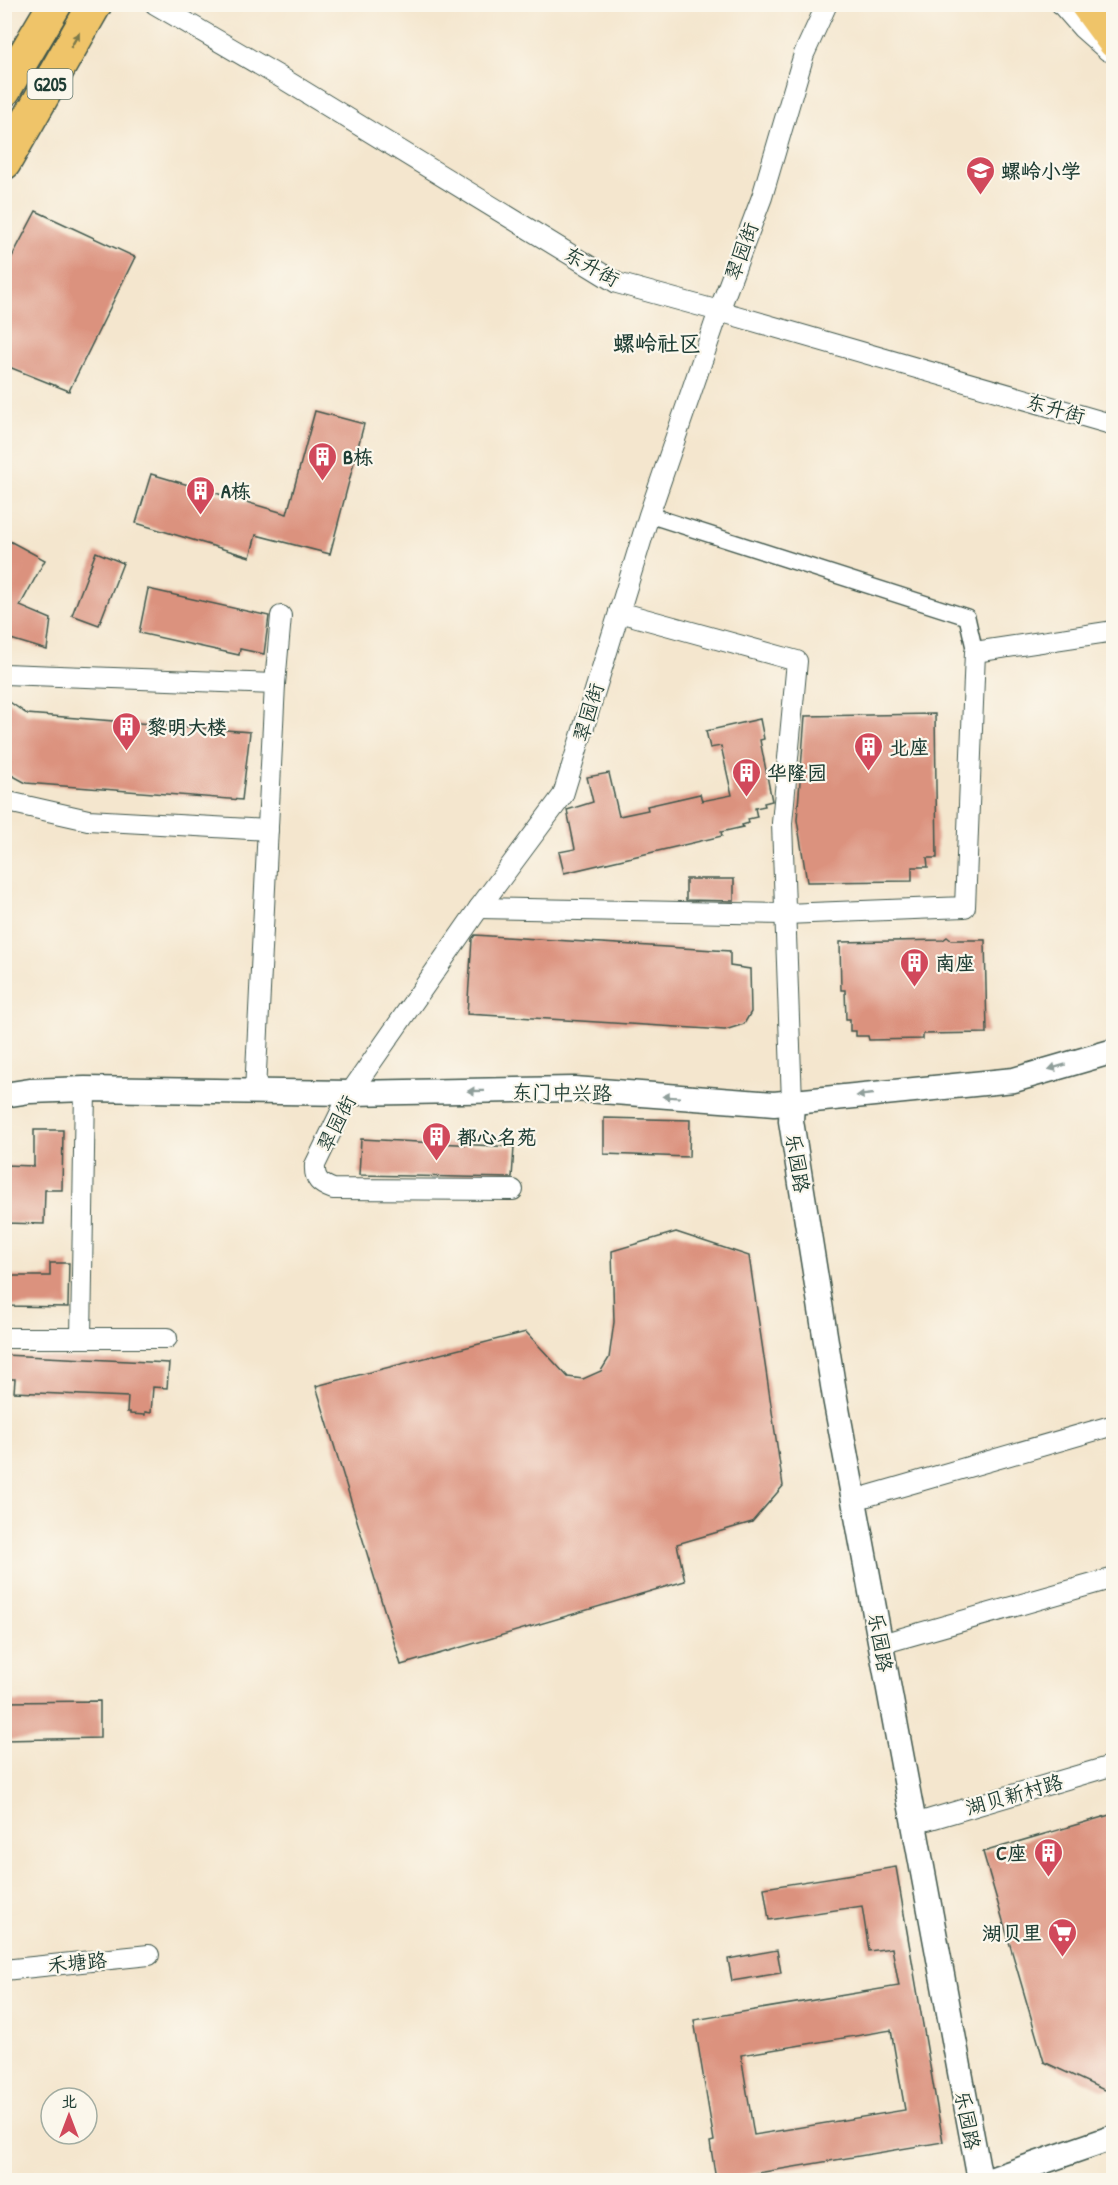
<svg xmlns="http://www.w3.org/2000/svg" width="1118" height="2185" viewBox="0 0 1118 2185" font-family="'Patrick Hand','LXGW WenKai TC',sans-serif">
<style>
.building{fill:#db927e;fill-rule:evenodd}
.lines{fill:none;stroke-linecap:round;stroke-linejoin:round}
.pedestrian-casing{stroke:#3f564b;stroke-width:18}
.minor-casing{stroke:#3f564b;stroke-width:22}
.tertiary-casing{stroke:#3f564b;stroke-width:27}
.primary-casing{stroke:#3f564b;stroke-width:34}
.trunk-casing{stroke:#3f564b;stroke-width:36}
.pedestrian{stroke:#fff;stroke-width:15}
.minor{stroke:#fff;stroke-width:20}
.tertiary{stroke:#fff;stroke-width:24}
.primary{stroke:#efc469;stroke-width:32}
.trunk{stroke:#efc469;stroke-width:33}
.oneway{fill:#7d7a4c}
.oneway2{fill:#8f9e9a}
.labels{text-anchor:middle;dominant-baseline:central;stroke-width:4.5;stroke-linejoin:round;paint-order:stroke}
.shield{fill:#fbf7ec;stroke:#61756b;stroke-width:1.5}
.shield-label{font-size:18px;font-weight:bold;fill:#1f3d34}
.poi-label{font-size:20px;font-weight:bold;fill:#1f3d34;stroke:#fbf7ec;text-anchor:start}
.street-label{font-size:20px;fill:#1f3d34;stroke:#fbf7ec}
.quarter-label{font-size:22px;font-weight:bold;fill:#1f3d34;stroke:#fbf7ec}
</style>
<rect width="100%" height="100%" fill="#fbf7ec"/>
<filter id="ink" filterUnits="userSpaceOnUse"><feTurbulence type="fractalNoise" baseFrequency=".0167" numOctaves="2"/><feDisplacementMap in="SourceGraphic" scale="12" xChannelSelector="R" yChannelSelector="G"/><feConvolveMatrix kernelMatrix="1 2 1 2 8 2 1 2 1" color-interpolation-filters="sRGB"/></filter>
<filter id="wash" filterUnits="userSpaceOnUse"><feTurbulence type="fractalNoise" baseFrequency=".008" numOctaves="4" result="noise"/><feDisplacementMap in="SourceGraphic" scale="24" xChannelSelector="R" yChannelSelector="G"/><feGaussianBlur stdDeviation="1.35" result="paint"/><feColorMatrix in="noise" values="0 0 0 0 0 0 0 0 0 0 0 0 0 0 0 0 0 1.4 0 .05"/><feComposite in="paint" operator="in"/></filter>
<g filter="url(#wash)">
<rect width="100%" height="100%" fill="#f4e6ce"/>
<g id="blocks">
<g class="building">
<polygon points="36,211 135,257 69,391 4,365 4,272"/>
<polygon points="315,411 364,424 330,554 256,535 250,557 136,523 151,474 287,514"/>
<polygon points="4,538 45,560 20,606 51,619 47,650 4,637"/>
<polygon points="96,552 123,563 99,625 72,615"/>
<polygon points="148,589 269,616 264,654 240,649 239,655 139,633"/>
<polygon points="4,698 27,714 250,732 242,800 26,783 4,771"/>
<polygon points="935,714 937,858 927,858 928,867 912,867 912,881 807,882 797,820 805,716"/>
<polygon points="760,719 764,739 760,740 772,801 764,803 765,806 755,808 757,817 748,819 749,823 742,825 743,827 721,832 722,836 564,873 559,852 575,849 567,810 593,802 587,777 609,773 619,816 648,810 647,806 700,794 702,801 732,795 721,746 710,748 706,731"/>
<polygon points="686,879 734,879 734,901 686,900"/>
<polygon points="475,935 730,951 730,966 750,969 751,1012 744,1024 725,1030 467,1014 472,939"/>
<polygon points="947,937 951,940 985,940 987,1033 923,1034 923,1039 869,1040 868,1036 856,1036 856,1031 850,1031 850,1019 846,1019 845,990 841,990 840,942 943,940"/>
<polygon points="604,1118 690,1120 689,1157 604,1154"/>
<polygon points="34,1130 63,1130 62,1190 45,1190 44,1224 4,1223 4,1165 34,1166"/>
<polygon points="361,1139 514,1147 512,1178 359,1175"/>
<polygon points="676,1232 749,1256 783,1486 752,1522 677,1544 685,1581 401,1665 316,1386 526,1332 568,1377 583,1379 601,1371 609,1358 614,1322 612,1251"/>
<polygon points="50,1263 69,1263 68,1307 4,1306 4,1276 50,1276"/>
<polygon points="4,1355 169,1363 167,1388 153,1387 151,1413 145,1412 145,1415 130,1414 130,1412 127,1412 128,1397 14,1392 15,1379 4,1379"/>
<polygon points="100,1701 100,1738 4,1740 4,1702"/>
<polygon points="1113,1814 1113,2087 1104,2090 1044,2062 983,1852"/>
<path d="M896,1867L943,2142L716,2180L710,2142L714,2141L694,2020L899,1986L892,1948L869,1951L862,1906L769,1920L764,1888ZM891,2030L905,2110L754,2135L741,2055Z"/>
<polygon points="777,1950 781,1973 732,1981 728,1959"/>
</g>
</g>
</g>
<g filter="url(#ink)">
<use href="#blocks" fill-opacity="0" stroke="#3f564b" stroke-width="1.5"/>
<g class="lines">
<defs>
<polyline id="pedestrian" points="649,515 967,617 975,652"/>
<g id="minor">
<polyline points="155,4 282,78 617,283 719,311 1114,425"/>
<polyline points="1061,4 1082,28 1108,51"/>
<polyline points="619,612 797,661 782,823 792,1102"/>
<polyline points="4,674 275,684 255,1092"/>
<polyline points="275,684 281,616"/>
<polyline points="4,801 88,820 268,830"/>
<polyline points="479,908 785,914 965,907 975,652 1114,631"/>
<path d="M513,1190L333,1189C320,1184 314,1180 315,1165L350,1093L479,908L563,795L649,515L719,311L762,197L804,54L827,4"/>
<polyline points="4,1338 167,1338"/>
<polyline points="81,1338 85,1089"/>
<polyline points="854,1500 1114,1425"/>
<polyline points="881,1644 1114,1578"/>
<polyline points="914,1824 1114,1765"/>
<polyline points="4,1970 149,1955"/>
</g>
<g id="tertiary">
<polyline points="4,1095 30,1091 85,1089 350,1093 574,1089 774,1104 1014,1080 1114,1051"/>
<polyline points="792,1102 791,1121 835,1398 980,2180"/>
<polyline points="990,2180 1114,2137"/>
</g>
<polyline id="primary" points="1086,4 1114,42"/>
<g id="trunk">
<polyline points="4,90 55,4"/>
<polyline points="4,163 95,4"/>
</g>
</defs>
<use href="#pedestrian" class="pedestrian-casing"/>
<use href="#minor" class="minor-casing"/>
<use href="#tertiary" class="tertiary-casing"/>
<use href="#primary" class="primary-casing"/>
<use href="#trunk" class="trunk-casing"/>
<use href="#pedestrian" class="pedestrian"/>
<use href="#minor" class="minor"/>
<use href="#tertiary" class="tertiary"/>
<use href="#primary" class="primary"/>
<use href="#trunk" class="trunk"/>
</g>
<defs><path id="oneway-solid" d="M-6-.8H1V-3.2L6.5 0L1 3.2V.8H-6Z" transform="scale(1.5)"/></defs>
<use class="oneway" href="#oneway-solid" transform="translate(75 40) rotate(-60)"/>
<g class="oneway2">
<use href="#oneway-solid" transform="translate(1057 1067) rotate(164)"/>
<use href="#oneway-solid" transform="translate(476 1091) rotate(179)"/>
<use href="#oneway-solid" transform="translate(865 1095) rotate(174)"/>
<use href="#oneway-solid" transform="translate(671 1097) rotate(-176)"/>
</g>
</g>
<defs>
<symbol id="school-pin" viewBox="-11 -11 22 30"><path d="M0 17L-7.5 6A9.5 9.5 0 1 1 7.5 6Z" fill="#d1495b" stroke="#fbf7ec"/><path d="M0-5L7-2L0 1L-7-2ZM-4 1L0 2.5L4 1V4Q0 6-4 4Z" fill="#fff"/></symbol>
<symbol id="building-pin" viewBox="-11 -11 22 30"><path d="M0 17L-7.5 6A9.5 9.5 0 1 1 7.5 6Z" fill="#d1495b" stroke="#fbf7ec"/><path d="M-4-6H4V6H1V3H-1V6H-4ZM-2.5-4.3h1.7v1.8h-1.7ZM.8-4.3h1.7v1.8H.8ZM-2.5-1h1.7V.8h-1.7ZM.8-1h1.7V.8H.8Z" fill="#fff"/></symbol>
<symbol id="supermarket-pin" viewBox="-11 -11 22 30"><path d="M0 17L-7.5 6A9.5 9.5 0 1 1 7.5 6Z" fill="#d1495b" stroke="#fbf7ec"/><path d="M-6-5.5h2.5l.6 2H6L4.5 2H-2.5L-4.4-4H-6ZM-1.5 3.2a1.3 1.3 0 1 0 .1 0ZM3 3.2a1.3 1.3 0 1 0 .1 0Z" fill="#fff"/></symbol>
</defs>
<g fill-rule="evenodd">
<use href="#school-pin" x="964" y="154" width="33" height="45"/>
<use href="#building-pin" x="306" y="440" width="33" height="45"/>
<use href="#building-pin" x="184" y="474" width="33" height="45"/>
<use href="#building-pin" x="110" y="710" width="33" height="45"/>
<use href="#building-pin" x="852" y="730" width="33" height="45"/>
<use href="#building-pin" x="730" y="756" width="33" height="45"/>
<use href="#building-pin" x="898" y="946" width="33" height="45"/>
<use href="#building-pin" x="420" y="1120" width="33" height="45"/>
<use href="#building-pin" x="1032" y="1836" width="33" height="45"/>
<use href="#supermarket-pin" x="1046" y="1916" width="33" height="45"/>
</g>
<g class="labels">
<rect class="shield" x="27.5" y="69" width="45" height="30" rx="4.5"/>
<g class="shield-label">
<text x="50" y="84">G205</text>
</g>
<g class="poi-label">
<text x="1001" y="170">螺岭小学</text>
<text x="343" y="456">B栋</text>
<text x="221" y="490">A栋</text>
<text x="147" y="726">黎明大楼</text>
<text x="889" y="746">北座</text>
<text x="767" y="772">华隆园</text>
<text x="935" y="962">南座</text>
<text x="457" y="1136">都心名苑</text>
<text x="1027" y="1852" text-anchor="end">C座</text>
<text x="1042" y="1932" text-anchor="end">湖贝里</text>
</g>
<g class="street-label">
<text transform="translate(741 251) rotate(-70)">翠园街</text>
<text transform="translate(592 266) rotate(29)">东升街</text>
<text transform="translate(1056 408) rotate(16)">东升街</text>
<text transform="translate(588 712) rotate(-73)">翠园街</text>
<text transform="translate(562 1092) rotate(1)">东门中兴路</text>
<text transform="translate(336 1123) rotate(-63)">翠园街</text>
<text transform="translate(798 1163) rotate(81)">乐园路</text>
<text transform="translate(881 1642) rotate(80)">乐园路</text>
<text transform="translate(1014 1794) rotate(-16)">湖贝新村路</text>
<text transform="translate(77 1962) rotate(-6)">禾塘路</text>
<text transform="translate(968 2120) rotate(79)">乐园路</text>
</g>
<g class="quarter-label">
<text x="657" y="343">螺岭社区</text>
</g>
</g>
<rect width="1118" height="2185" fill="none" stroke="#fbf7ec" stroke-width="24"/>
<g transform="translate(69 2116)"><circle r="28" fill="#fbf7ec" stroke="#a3ada2" stroke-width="1.5"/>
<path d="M0-4.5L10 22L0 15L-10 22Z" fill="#d1495b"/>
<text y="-9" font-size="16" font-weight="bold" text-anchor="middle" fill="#1f3d34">北</text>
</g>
</svg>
